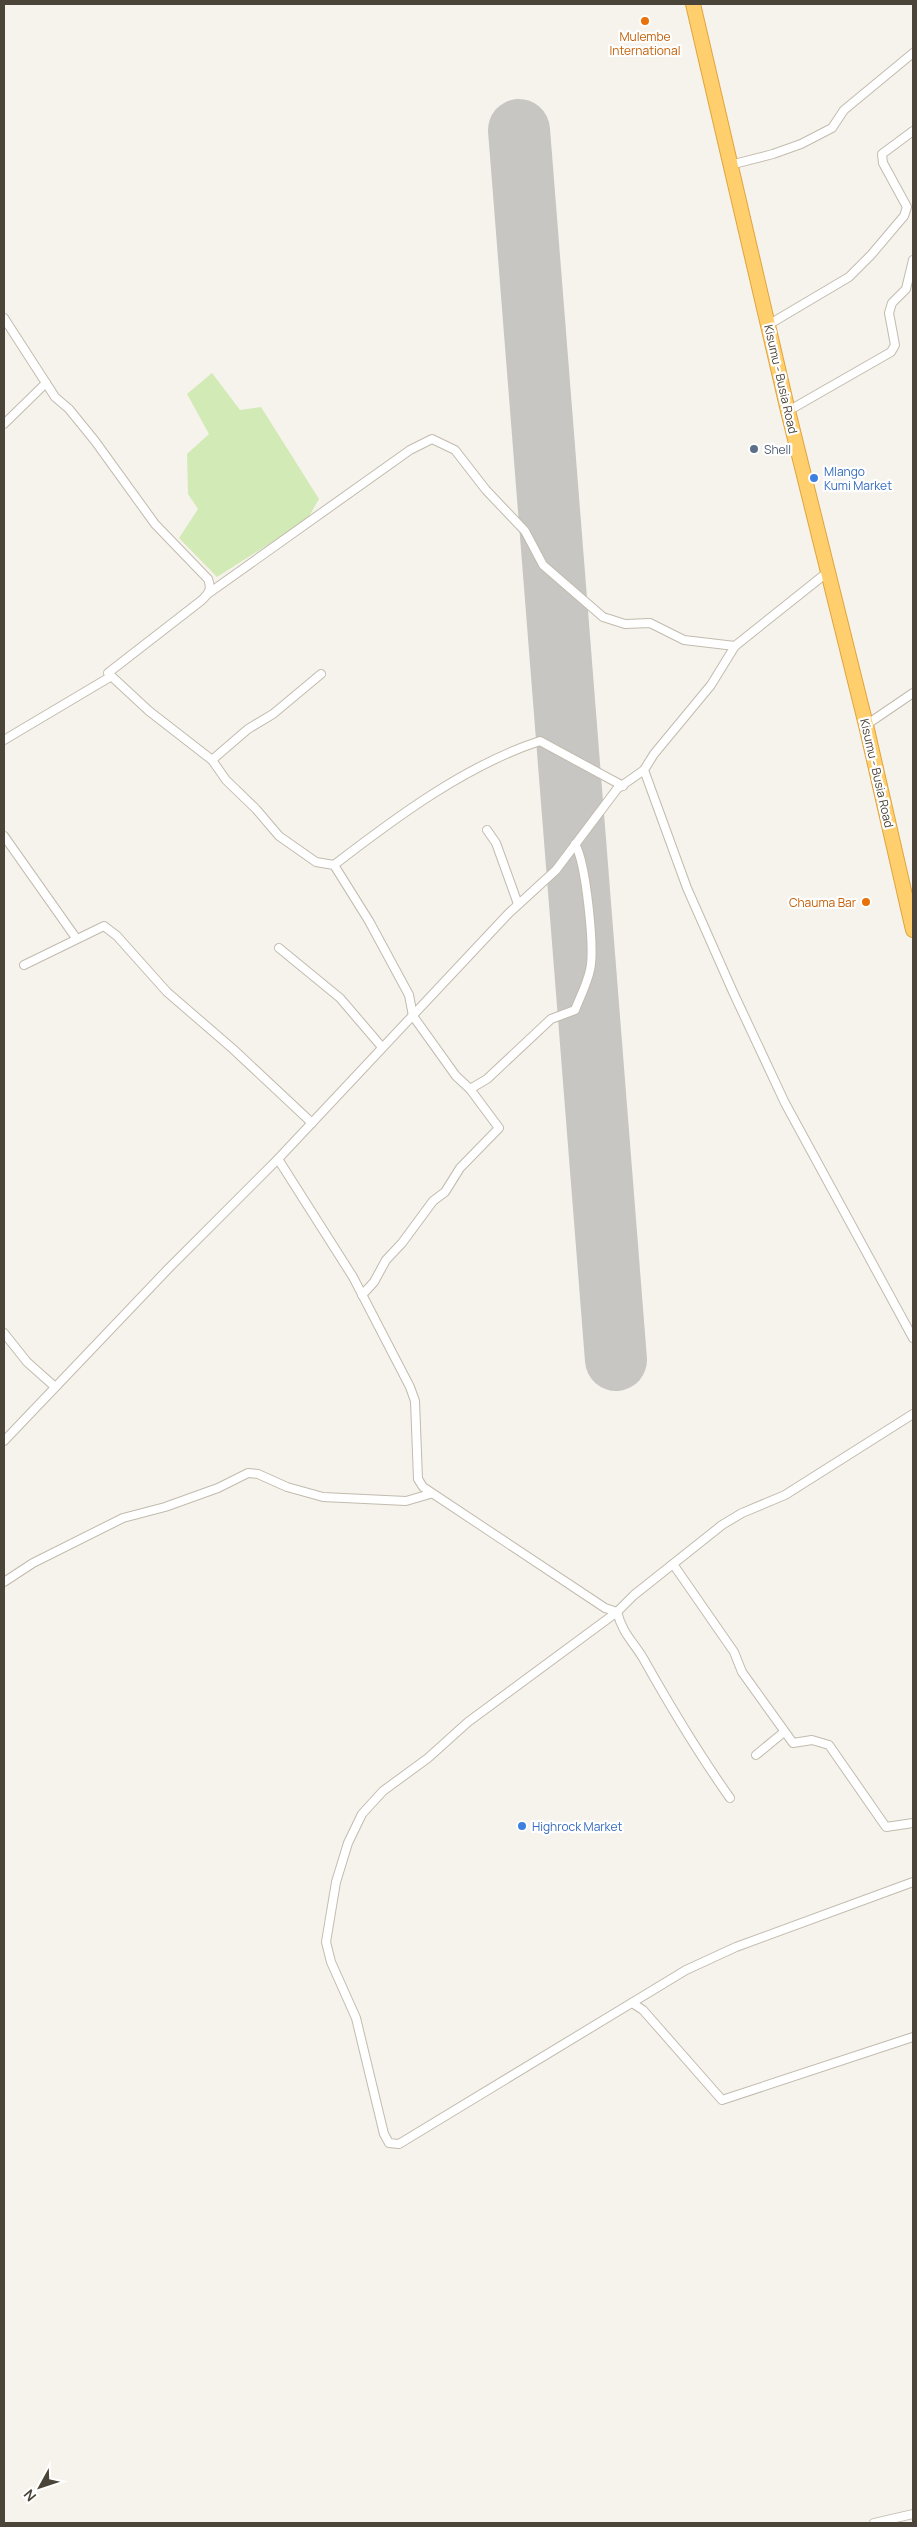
<svg xmlns="http://www.w3.org/2000/svg" width="917" height="2527" viewBox="0 0 917 2527" font-family="Manrope,sans-serif">
<style>
.green{fill:#d2eab5}
.lines{fill:none;stroke-linecap:round;stroke-linejoin:round}
.runway{stroke:#c8c6c3;stroke-width:62}
.street-casing{stroke:#c2bbae;stroke-width:10}
.highway-casing{stroke:#e0a43c;stroke-width:16}
.street{stroke:#fff;stroke-width:8}
.highway{stroke:#ffcf6e;stroke-width:14}
.food-dot{fill:#e8710a;stroke:#fff;stroke-width:2}
.service-dot{fill:#5c6f8a;stroke:#fff;stroke-width:2}
.shop-dot{fill:#3f7fe0;stroke:#fff;stroke-width:2}
.labels{text-anchor:middle;dominant-baseline:central;stroke-width:4.5;stroke-linejoin:round;paint-order:stroke}
.food-label{font-size:12px;fill:#c56008;stroke:#fff}
.street-label{font-size:12px;fill:#4b4439;stroke:#fff}
.service-label{font-size:12px;fill:#4e5e75;stroke:#fff;text-anchor:start}
.shop-label{font-size:12px;fill:#366cbe;stroke:#fff;text-anchor:start}
</style>
<rect width="100%" height="100%" fill="#f6f3ec"/>
<polygon class="green" points="212,373 240,410 261,407 319,499 307,520 217,577 179,538 198,509 188,494 187,454 209,434 187,394"/>
<g class="lines">
<polyline class="runway" points="519,130 616,1360"/>
<defs>
<g id="street">
<polyline points="730,165 773,154 801,144 832,128 844,110 913,53"/>
<polyline points="4,318 46,383 4,424"/>
<polyline points="768,325 849,277 871,255 904,216 907,207 883,163 882,154 913,131"/>
<path d="M46,383L55,397L69,409L95,441L155,524L208,579C212,589 209,593 202,600L108,673L149,711L212,760L226,780L256,809L279,836L316,862L334,865L369,921L409,995L413,1016L456,1076L470,1089L487,1079L551,1019L575,1010C580,997 587,984 590,970C595,949 586,863 575,844"/>
<polyline points="788,411 891,352 895,345 889,313 892,303 906,289 913,260"/>
<polyline points="209,593 410,450 432,439 455,450 486,490 525,531 543,565 603,617 625,624 650,623 684,640 735,646"/>
<polyline points="866,725 913,693"/>
<polyline points="4,740 110,677"/>
<polyline points="212,760 248,729 273,714 321,674"/>
<polyline points="644,770 687,888 733,992 785,1103 913,1338"/>
<polyline points="487,830 496,843 518,904"/>
<polyline points="4,836 76,938"/>
<path d="M334,865C395,818 466,765 540,741L623,786"/>
<polyline points="279,948 340,998 381,1046"/>
<polyline points="24,965 104,926 117,936 167,992 233,1049 312,1123"/>
<polyline points="278,1159 509,913 556,870 617,789 644,770 654,754 711,685 735,646 829,571"/>
<polyline points="362,1295 374,1282 386,1260 402,1243 433,1201 445,1192 460,1168 499,1128 470,1089"/>
<polyline points="4,1333 27,1362 54,1386"/>
<polyline points="4,1441 169,1268 278,1159 353,1277 410,1387 415,1401 418,1479 423,1487 605,1608 617,1612 634,1595 722,1525 742,1513 785,1495 913,1414"/>
<polyline points="673,1564 734,1652 742,1672 793,1743 812,1740 829,1745 886,1827 913,1823"/>
<polyline points="4,1582 33,1563 123,1518 165,1507 218,1488 248,1473 258,1474 287,1487 323,1497 406,1501 430,1494"/>
<polyline points="756,1755 784,1732"/>
<path d="M730,1798C698,1753 670,1706 643,1658C632,1640 623,1634 617,1612L468,1722L428,1758L383,1791L362,1814L348,1843L336,1882L326,1942L331,1962L356,2018L384,2134L389,2143L399,2144L686,1970L736,1947L913,1882"/>
<polyline points="632,2003 643,2010 722,2100 913,2037"/>
<polyline points="874,2523 913,2514"/>
</g>
<polyline id="highway" points="693,4 788,411 866,725 913,930"/>
</defs>
<use href="#street" class="street-casing"/>
<use href="#highway" class="highway-casing"/>
<use href="#street" class="street"/>
<use href="#highway" class="highway"/>
</g>
<g class="food-dot">
<circle cx="645" cy="21" r="5"/>
<circle cx="866" cy="902" r="5"/>
</g>
<circle class="service-dot" cx="754" cy="449" r="5"/>
<g class="shop-dot">
<circle cx="814" cy="478" r="5"/>
<circle cx="522" cy="1826" r="5"/>
</g>
<g class="labels">
<g class="food-label">
<text x="645" y="36">Mulembe<tspan x="645" dy="14">International</tspan></text>
<text x="856" y="902" text-anchor="end">Chauma Bar</text>
</g>
<g class="street-label">
<text transform="translate(781 379) rotate(77)">Kisumu - Busia Road</text>
<text transform="translate(877 773) rotate(77)">Kisumu - Busia Road</text>
</g>
<g class="service-label">
<text x="764" y="449">Shell</text>
</g>
<g class="shop-label">
<text x="824" y="471">Mlango<tspan x="824" dy="14">Kumi Market</tspan></text>
<text x="532" y="1826">Highrock Market</text>
</g>
</g>
<rect width="917" height="2527" fill="none" stroke="#4b4439" stroke-width="10"/>
<g transform="translate(40 2487) rotate(230)" stroke="#ffffff" stroke-width="4" paint-order="stroke">
<path d="M0-4L9 19L0 12L-9 19Z" fill="#4b4439"/>
<text y="-8" font-size="14" font-weight="bold" text-anchor="middle" fill="#4b4439">N</text>
</g>
</svg>
